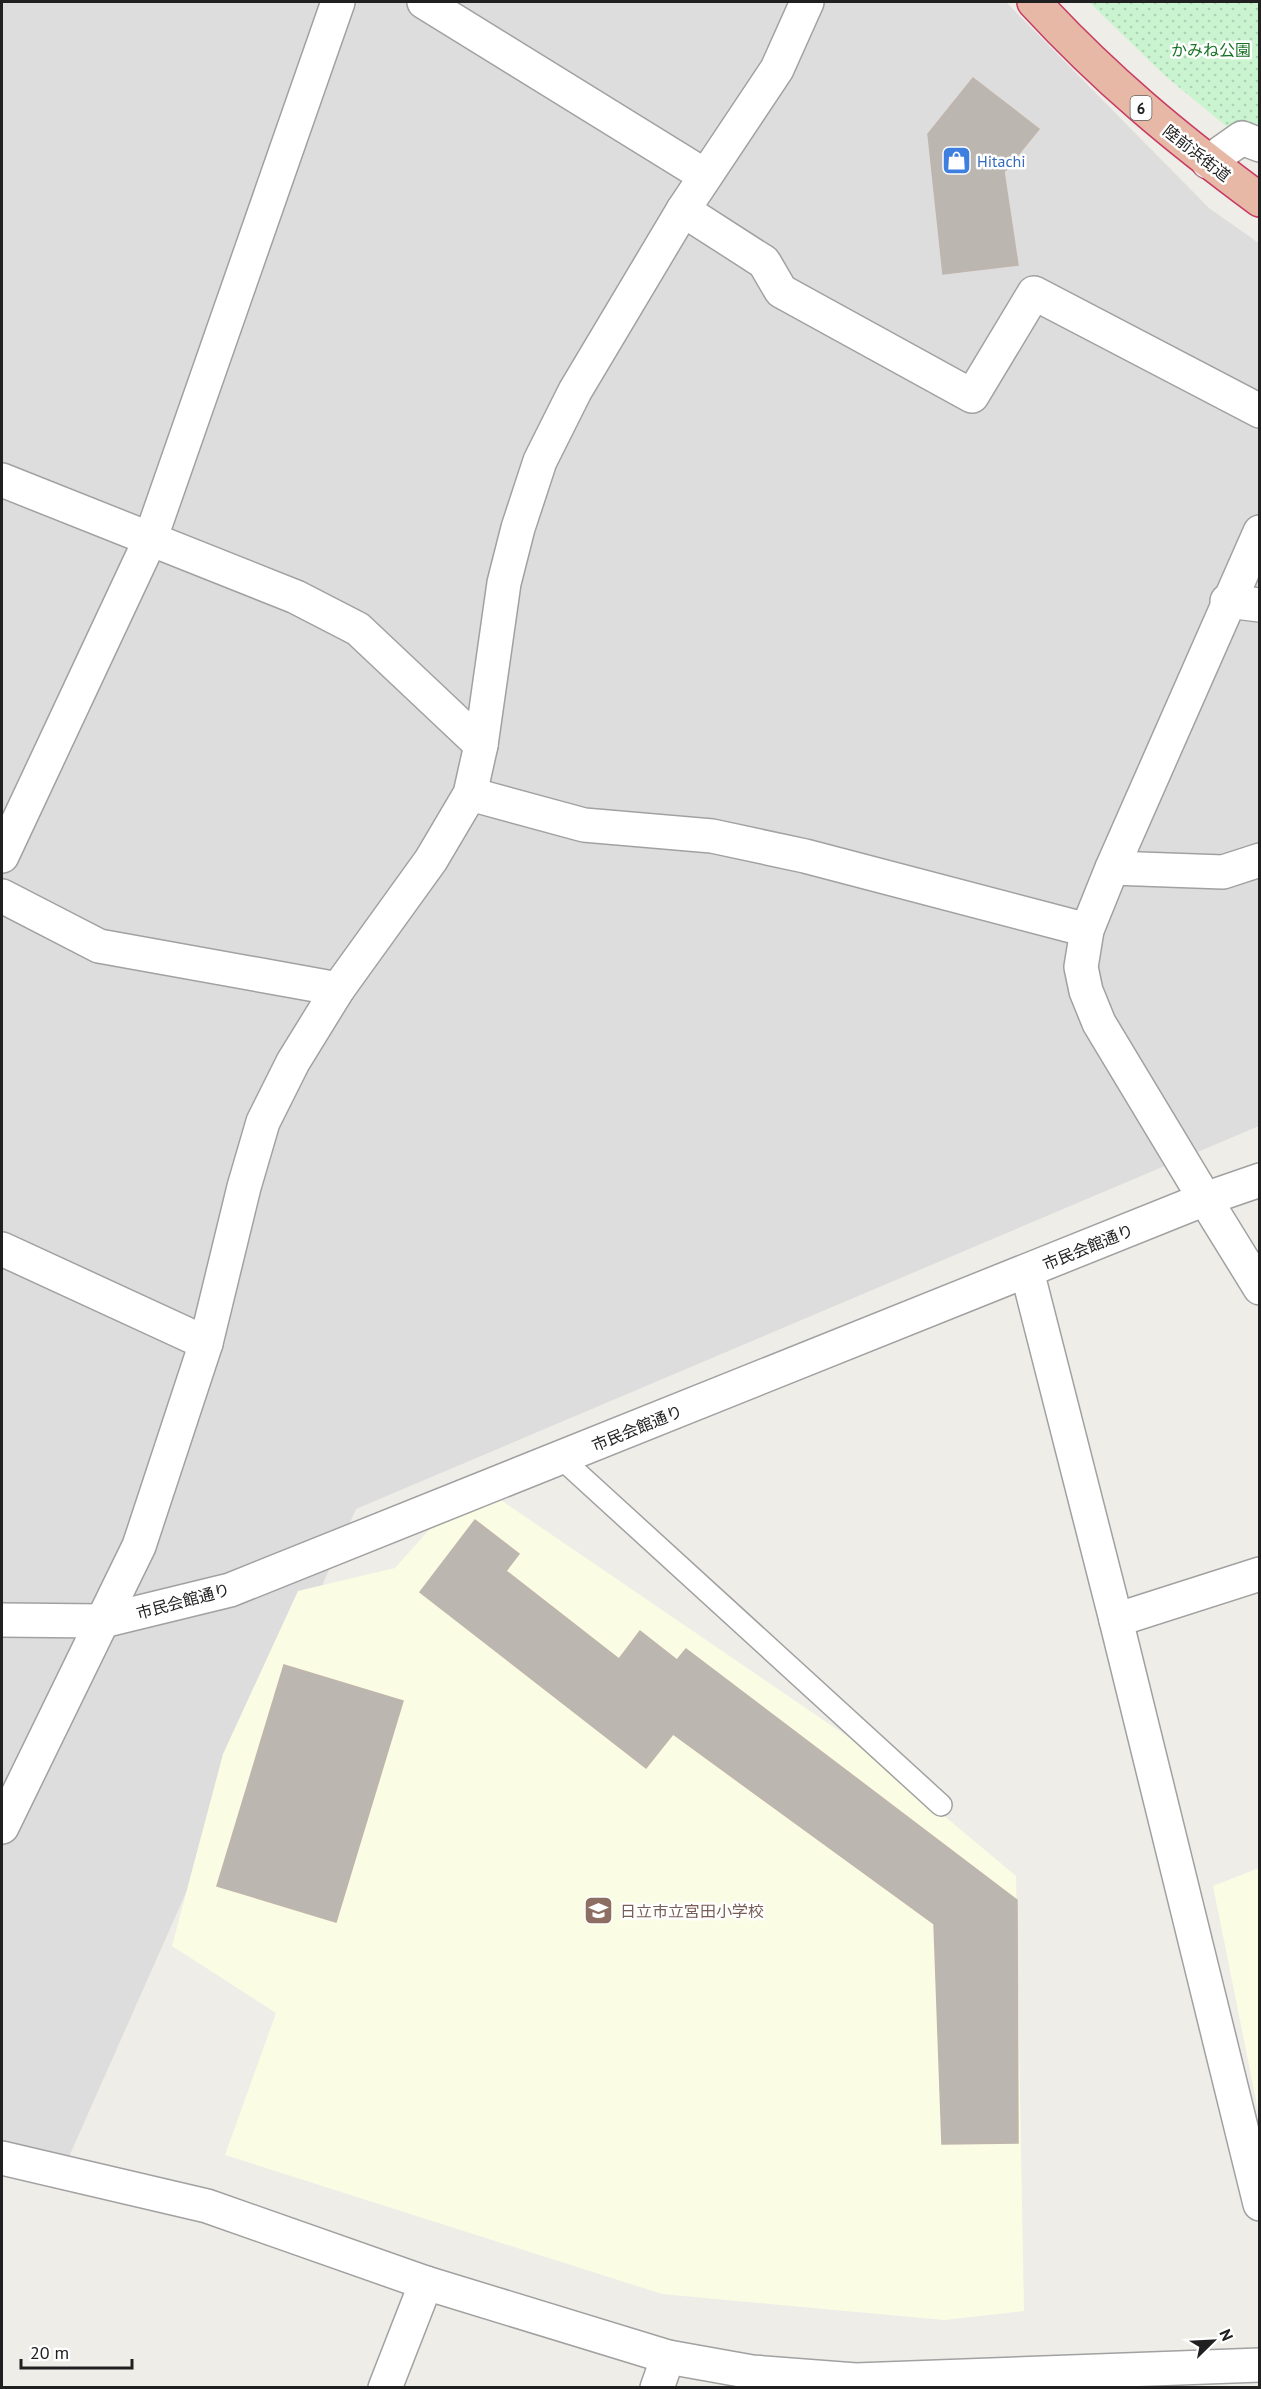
<svg xmlns="http://www.w3.org/2000/svg" width="1261" height="2389" viewBox="0 0 1261 2389" font-family="'PT Sans','Noto Sans JP',sans-serif">
<style>
.residential{fill:#dedddd}
.education{fill:#fbfce4}
.park{fill:url(#park-dots)}
.building{fill:#bcb6b1;stroke:#bfb5ac;stroke-width:1.5}
.lines{fill:none;stroke-linecap:round;stroke-linejoin:round}
.service-casing{stroke:#a1a1a1;stroke-width:24}
.minor-casing{stroke:#a1a1a1;stroke-width:36}
.tertiary-casing{stroke:#a1a1a1;stroke-width:36}
.trunk-casing{stroke:#c73b65;stroke-width:36}
.service{stroke:#fff;stroke-width:21}
.minor{stroke:#fff;stroke-width:33}
.tertiary{stroke:#fff;stroke-width:33}
.trunk{stroke:#e7b8a6;stroke-width:33}
.labels{text-anchor:middle;dominant-baseline:central;stroke-width:5;stroke-linejoin:round;paint-order:stroke}
.shield{fill:#fff;stroke:#636363;stroke-width:1.5}
.shield-label{font-size:15px;font-weight:bold;fill:#202020}
.park-label{font-size:16px;fill:#197325;stroke:#fff}
.street-label{font-size:16px;fill:#202020;stroke:#fff}
.shop-label{font-size:16px;fill:#366cbe;stroke:#fff;text-anchor:start}
.education-label{font-size:16px;fill:#785e54;stroke:#fff;text-anchor:start}
</style>
<defs>
<pattern id="park-dots" width="8" height="8" patternUnits="userSpaceOnUse" patternTransform="scale(1.5)"><rect width="8" height="8" fill="#caf4d0"/><path d="M2 2h.1M6 6h.1" fill="none" stroke="#add1b2" stroke-width="1.8" stroke-linecap="round"/></pattern>
</defs>
<rect width="100%" height="100%" fill="#efede8"/>
<polygon class="residential" points="2,2 1006,2 1209,208 1260,244 1259,1126 356,1509 56,2186 2,2171"/>
<g class="education">
<polygon points="473,1481 857,1743 1016,1876 1024,2311 944,2320 662,2294 225,2155 276,2013 172,1946 223,1754 298,1591 395,1568"/>
<polygon points="1259,1868 1259,2115 1213,1886"/>
</g>
<polygon class="park" points="1089,2 1259,2 1259,153 1164,75"/>
<g class="building">
<polygon points="973,78 1039,129 1004,172 1018,265 943,274 928,134"/>
<polygon points="475,1520 519,1554 506,1571 619,1659 640,1631 677,1660 686,1649 1017,1900 1018,2143 942,2144 934,1924 673,1734 646,1768 420,1592"/>
<polygon points="284,1665 403,1701 336,1922 217,1886"/>
</g>
<g class="lines">
<defs>
<polyline id="service" points="561,1458 941,1805"/>
<g id="minor">
<polyline points="424,2 704,175"/>
<polyline points="1208,162 1242,138 1260,145"/>
<polyline points="683,210 764,262 781,291 972,396 1034,293 1260,411"/>
<polyline points="2,480 296,597 358,629 481,745"/>
<polyline points="1227,601 1260,605"/>
<polyline points="470,794 584,825 712,836 805,856 1087,930"/>
<polyline points="2,856 150,540 338,2"/>
<polyline points="1112,868 1223,872 1260,860"/>
<polyline points="2,896 99,946 338,989"/>
<polyline points="1205,1199 1099,1023 1086,991 1081,967 1087,930 1112,868 1260,532"/>
<polyline points="2,1249 206,1343"/>
<polyline points="1027,1271 1116,1620 1260,2204"/>
<polyline points="1116,1620 1260,1574"/>
<polyline points="2,1827 139,1546 206,1343 244,1187 263,1122 293,1062 338,989 431,860 470,794 481,745 504,583 518,528 540,461 575,391 683,210 777,69 807,2"/>
<polyline points="2,2158 207,2206 426,2283 668,2357 752,2372 856,2380 1260,2365"/>
<polyline points="385,2388 426,2283"/>
<polyline points="657,2388 668,2357"/>
</g>
<g id="tertiary">
<polyline points="1205,1199 1260,1288"/>
<polyline points="2,1620 103,1621 230,1590 1205,1199 1260,1180"/>
</g>
<path id="trunk" d="M1034,2C1105,79 1176,138 1260,200"/>
</defs>
<use href="#service" class="service-casing"/>
<use href="#minor" class="minor-casing"/>
<use href="#tertiary" class="tertiary-casing"/>
<use href="#trunk" class="trunk-casing"/>
<use href="#service" class="service"/>
<use href="#minor" class="minor"/>
<use href="#tertiary" class="tertiary"/>
<use href="#trunk" class="trunk"/>
</g>
<defs>
<symbol id="shop-square" viewBox="-11 -11 22 22"><rect x="-9" y="-9" width="18" height="18" rx="4" fill="#3f7fe0" stroke="#fff"/><path d="M-5-2.5h2.3a2.7 3.5 0 0 1 5.4 0H5L5.5 6h-11ZM-1.5-2.5h3a1.5 2.3 0 0 0-3 0Z" fill="#fff"/></symbol>
<symbol id="school-square" viewBox="-11 -11 22 22"><rect x="-9" y="-9" width="18" height="18" rx="4" fill="#8d6e63" stroke="#fff"/><path d="M0-5L7-2L0 1L-7-2ZM-4 1L0 2.5L4 1V4Q0 6-4 4Z" fill="#fff"/></symbol>
</defs>
<g fill-rule="evenodd">
<use href="#shop-square" x="940" y="144" width="33" height="33"/>
<use href="#school-square" x="582" y="1894" width="33" height="33"/>
</g>
<g class="labels">
<rect class="shield" x="1130.5" y="96" width="21" height="24" rx="4.5"/>
<g class="shield-label">
<text x="1141" y="108">6</text>
</g>
<g class="park-label">
<text x="1211" y="50">かみね公園</text>
</g>
<g class="street-label">
<text transform="translate(1197 153) rotate(38)">陸前浜街道</text>
<text transform="translate(1088 1247) rotate(-22)">市民会館通り</text>
<text transform="translate(637 1428) rotate(-22)">市民会館通り</text>
<text transform="translate(183 1601) rotate(-15)">市民会館通り</text>
</g>
<g class="shop-label">
<text x="977" y="161">Hitachi</text>
</g>
<g class="education-label">
<text x="620" y="1911">日立市立宮田小学校</text>
</g>
</g>
<rect width="1261" height="2389" fill="none" stroke="#202020" stroke-width="6"/>
<g transform="translate(1213 2341) rotate(66)" stroke="#ffffff" stroke-width="4.5" paint-order="stroke">
<path d="M0-4.5L10 22L0 15L-10 22Z" fill="#202020"/>
<text y="-9" font-size="16" font-weight="bold" text-anchor="middle" fill="#202020">N</text>
</g>
<path d="M21 2359v9h111v-9" fill="none" stroke="#202020" stroke-width="3"/>
<text x="30" y="2359" font-size="18" fill="#202020" stroke="#ffffff" stroke-width="4.5" paint-order="stroke">20 m</text>
</svg>
